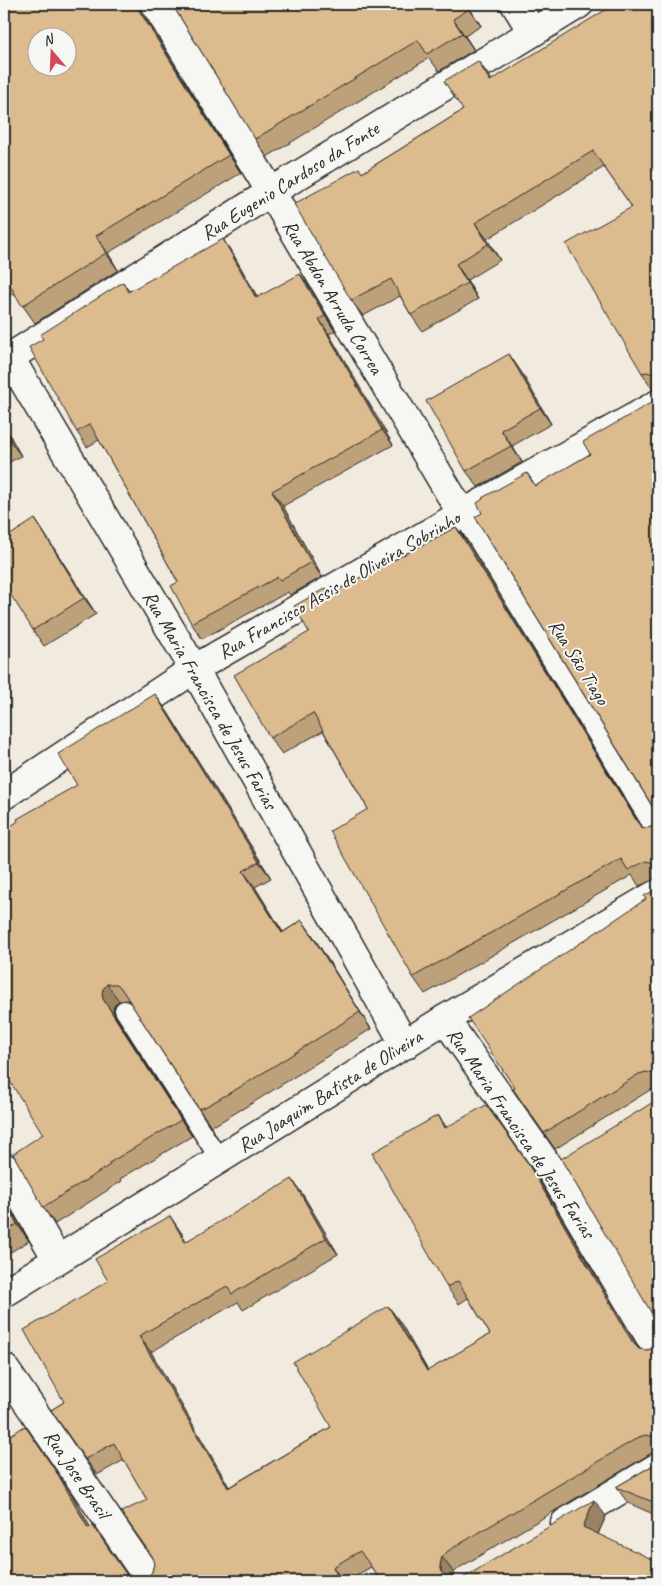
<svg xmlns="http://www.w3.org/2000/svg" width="662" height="1585" viewBox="0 0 662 1585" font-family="Caveat,sans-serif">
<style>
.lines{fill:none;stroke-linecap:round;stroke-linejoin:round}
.lane-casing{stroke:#2b2b2b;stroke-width:21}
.street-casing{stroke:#2b2b2b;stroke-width:31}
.secondary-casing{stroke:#2b2b2b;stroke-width:31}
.lane{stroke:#f6f6f2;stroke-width:18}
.street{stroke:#f6f6f2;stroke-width:28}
.secondary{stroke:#f6f6f2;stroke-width:28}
.wall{fill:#bda17a;stroke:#2b2b2b}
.shaded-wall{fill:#9a8363;stroke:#2b2b2b}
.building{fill:#dcbb8e;stroke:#2b2b2b;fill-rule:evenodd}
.labels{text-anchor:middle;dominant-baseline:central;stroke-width:4;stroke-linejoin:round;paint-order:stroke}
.street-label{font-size:20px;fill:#2b2b2b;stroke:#f6f6f2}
</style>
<rect width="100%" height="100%" fill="#f1eade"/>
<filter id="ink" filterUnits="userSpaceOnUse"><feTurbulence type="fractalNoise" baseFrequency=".02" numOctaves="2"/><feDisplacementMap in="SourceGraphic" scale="10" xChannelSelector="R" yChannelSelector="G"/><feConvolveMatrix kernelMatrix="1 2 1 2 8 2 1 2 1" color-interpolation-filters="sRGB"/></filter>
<g filter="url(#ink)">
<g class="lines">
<defs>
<g id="lane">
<polyline points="462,514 658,834"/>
<polyline points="124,1010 220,1160"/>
</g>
<g id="street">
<polyline points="155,4 271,192 462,514"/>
<polyline points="515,4 532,31"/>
<polyline points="10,358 194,669 405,1045"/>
<polyline points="4,361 271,192 579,4"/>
<polyline points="4,795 194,669 462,514 658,404"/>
<polyline points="445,1019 551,1170 658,1351"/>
<polyline points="4,1167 57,1259"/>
<polyline points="4,1368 150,1581"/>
<polyline points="565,1523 658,1467"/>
</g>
<polyline id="secondary" points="4,1293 445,1019 658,893"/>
</defs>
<use href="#lane" class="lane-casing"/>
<use href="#street" class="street-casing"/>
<use href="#secondary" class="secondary-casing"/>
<use href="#lane" class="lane"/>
<use href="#street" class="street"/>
<use href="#secondary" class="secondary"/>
</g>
<g class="wall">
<polygon points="4,4 139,5 142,12 241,173 108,253 118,270 35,323 14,293 4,298"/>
<polygon points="467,4 481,26 465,36 474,50 439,71 429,58 267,157 255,139"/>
<polygon points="658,4 658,389 653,390 642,373 632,207 604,167 487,239 500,260 467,280 478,299 422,331 411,315 400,296 363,316 351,300 362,173 463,110 492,80"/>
<polygon points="233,254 258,298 311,289 335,331 329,334 393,445 283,506 322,577 290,595 288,592 202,639 191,623 178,582 99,440 87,447 77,432 43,339 123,282 129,291"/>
<polygon points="520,370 551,424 512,446 522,462 478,487 466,471"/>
<polygon points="658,397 658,878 639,886 632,875 425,994 413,977 368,809 323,731 282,754 270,738 326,588 330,594 456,527 468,543 641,827 646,828 652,827 656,823 657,818 656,812 482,513 527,473 536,486 590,454"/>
<polygon points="4,425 21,456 4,465"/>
<polygon points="35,519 46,536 96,614 44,646 33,630"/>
<polygon points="167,711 271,878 255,887 283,932 302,920 313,936 371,1029 254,1102 215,1125 214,1124 211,1126 199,1109 131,1002 128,1000 119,1001 114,1006 113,1011 115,1016 192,1136 120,1179 122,1181 55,1224 43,1207 43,1134 77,785"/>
<polygon points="658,886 658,1089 650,1090 555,1149 513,1089 515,1088 646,899"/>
<polygon points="447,1127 538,1178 637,1346 639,1349 647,1350 655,1348 658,1344 658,1452 650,1454 459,1568 454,1573 452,1579 455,1580 463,1578 606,1516 598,1534 658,1581 381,1581 371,1567 347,1581 4,1581 71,1493 90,1527 126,1574 132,1579 139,1580 147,1578 152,1572 154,1564 147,1500 124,1460 97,1475 51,1410 64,1402 108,1281 181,1232 186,1241 303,1195 338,1254 243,1310 238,1302 151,1352 229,1487 331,1427 388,1306 400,1322 428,1371 490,1334 468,1298 459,1304 447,1287"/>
<polygon points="4,1198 29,1241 4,1256"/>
<polygon points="658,1461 658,1516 628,1503 616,1487 655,1464"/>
</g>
<g class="shaded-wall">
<polygon points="135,4 140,4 142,12 241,173 229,155"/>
<polygon points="466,4 467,4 481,26 469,9"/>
<polygon points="453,19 465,36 474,50 462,33"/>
<polygon points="478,61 490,77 502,97 490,81"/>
<polygon points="475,223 487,239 500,260 488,244"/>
<polygon points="96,236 108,253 118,270 106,253"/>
<polygon points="223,239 233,254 267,314 256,298"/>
<polygon points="456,264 467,280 478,299 467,283"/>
<polygon points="300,274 311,289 335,331 325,316"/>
<polygon points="319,319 329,334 393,445 382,430"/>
<polygon points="509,354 520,370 551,424 540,408"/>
<polygon points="4,425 21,456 10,441 4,429"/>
<polygon points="501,430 512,446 522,462 511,446"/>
<polygon points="272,491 283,506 322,577 311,562"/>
<polygon points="35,519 46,536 96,614 84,598"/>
<polygon points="456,527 468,543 649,840 638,823"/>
<polygon points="155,694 167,711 271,878 259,862"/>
<polygon points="243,871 255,887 293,949 282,933"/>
<polygon points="302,920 313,936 371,1029 360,1012"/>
<polygon points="107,984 119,1001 114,1006 113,1011 115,1016 192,1136 181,1120 103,999 102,994 103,989"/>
<polygon points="438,1115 450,1132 445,1128"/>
<polygon points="527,1162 538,1178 645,1359 633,1343"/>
<polygon points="292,1179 303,1195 338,1254 326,1238"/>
<polygon points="4,1198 29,1241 17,1224 4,1201"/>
<polygon points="170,1216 181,1232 196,1258 185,1242"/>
<polygon points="388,1306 400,1322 438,1388 427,1371"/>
<polygon points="139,1336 151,1352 239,1504 228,1488"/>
<polygon points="25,1426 71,1493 100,1544 88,1528"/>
<polygon points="594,1500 606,1516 594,1543 583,1527"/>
<polygon points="442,1557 454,1573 452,1581 448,1581 442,1572 440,1565"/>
<polygon points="333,1567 343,1581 340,1581"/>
</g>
<g class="building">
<path d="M4,4H135L229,155L96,236L106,253L22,306L4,275ZM38,38H68V68H38Z"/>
<polygon points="172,4 466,4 469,9 453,19 462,33 427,54 418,40 255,139"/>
<polygon points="615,4 658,4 658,312 657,312 658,314 658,378 654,374 647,372 642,373 566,244 632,207 593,151 475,223 488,244 456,264 467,283 411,315 391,279 351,300 294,204 359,168 362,173 463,110 444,81 478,61 490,81"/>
<polygon points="223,239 256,298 300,274 325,316 319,319 382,430 272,491 311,562 280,580 278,577 191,623 171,586 178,582 90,424 77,432 29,347 43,339 40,335 123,282 128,292"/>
<polygon points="509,354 540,408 501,430 511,446 466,471 426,401"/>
<polygon points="658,397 658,867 655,863 646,861 628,870 621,859 413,977 330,831 368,809 313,713 270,738 234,675 309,632 294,606 326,588 329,595 393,559 394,560 456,527 638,823 641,827 646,828 652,827 656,823 657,818 656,812 475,517 482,513 477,503 483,499 482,498 527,473 535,486 590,454 583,442 654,401"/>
<polygon points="4,429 10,441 4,444"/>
<polygon points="35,519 84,598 33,630 4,584 4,539"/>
<polygon points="155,694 259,862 243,871 282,933 302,920 360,1012 242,1086 203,1108 202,1107 199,1109 121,988 117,984 107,984 103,989 102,994 103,999 181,1120 109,1163 110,1165 43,1207 13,1154 43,1134 4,1072 4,831 18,821 17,819 77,785 58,754"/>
<polygon points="658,886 658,1078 654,1074 646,1072 639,1074 544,1133 513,1089 515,1088 468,1018 646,899 644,896 655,890"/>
<polygon points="658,1097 658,1324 561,1159 655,1101"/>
<polygon points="486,1105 527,1162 633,1343 639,1349 647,1350 655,1348 658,1344 658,1441 654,1437 646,1435 639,1437 448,1551 442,1557 440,1565 442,1572 448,1578 455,1580 463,1578 594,1500 583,1527 658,1562 658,1581 381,1581 360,1551 333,1567 340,1581 4,1581 4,1439 25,1426 59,1476 88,1528 93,1526 126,1574 132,1579 139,1580 147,1578 152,1572 154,1564 152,1556 121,1512 147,1500 114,1443 85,1459 51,1410 64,1402 24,1330 108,1281 95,1259 170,1216 185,1242 292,1179 326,1238 232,1294 227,1286 139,1336 228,1488 331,1427 293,1362 388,1306 427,1371 490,1334 458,1281 447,1287 372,1153 438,1115 445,1128"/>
<polygon points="4,1201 17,1224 4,1233"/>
<polygon points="658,1461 658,1504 616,1487 655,1464"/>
</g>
</g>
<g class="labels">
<g class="street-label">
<text transform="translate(290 181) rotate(-32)">Rua Eugenio Cardoso da Fonte</text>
<text transform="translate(333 297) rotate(59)">Rua Abdon Arruda Correa</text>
<text transform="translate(339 585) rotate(-30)">Rua Francisco Assis de Oliveira Sobrinho</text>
<text transform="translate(579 662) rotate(58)">Rua São Tiago</text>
<text transform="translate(210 700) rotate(60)">Rua Maria Francisca de Jesus Farias</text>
<text transform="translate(330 1091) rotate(-32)">Rua Joaquim Batista de Oliveira</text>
<text transform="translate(521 1133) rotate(56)">Rua Maria Francisca de Jesus Farias</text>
<text transform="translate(77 1474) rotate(56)">Rua Jose Brasil</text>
</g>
</g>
<rect width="662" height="1585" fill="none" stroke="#f6f6f2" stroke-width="20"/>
<rect x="10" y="10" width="642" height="1565" fill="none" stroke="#2b2b2b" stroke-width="2" filter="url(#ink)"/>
<g transform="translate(52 52) rotate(341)"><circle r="24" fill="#f6f6f2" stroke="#a5a5a2"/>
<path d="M0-4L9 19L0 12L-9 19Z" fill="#d1495b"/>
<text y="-8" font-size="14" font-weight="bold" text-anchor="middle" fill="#2b2b2b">N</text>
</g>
</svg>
